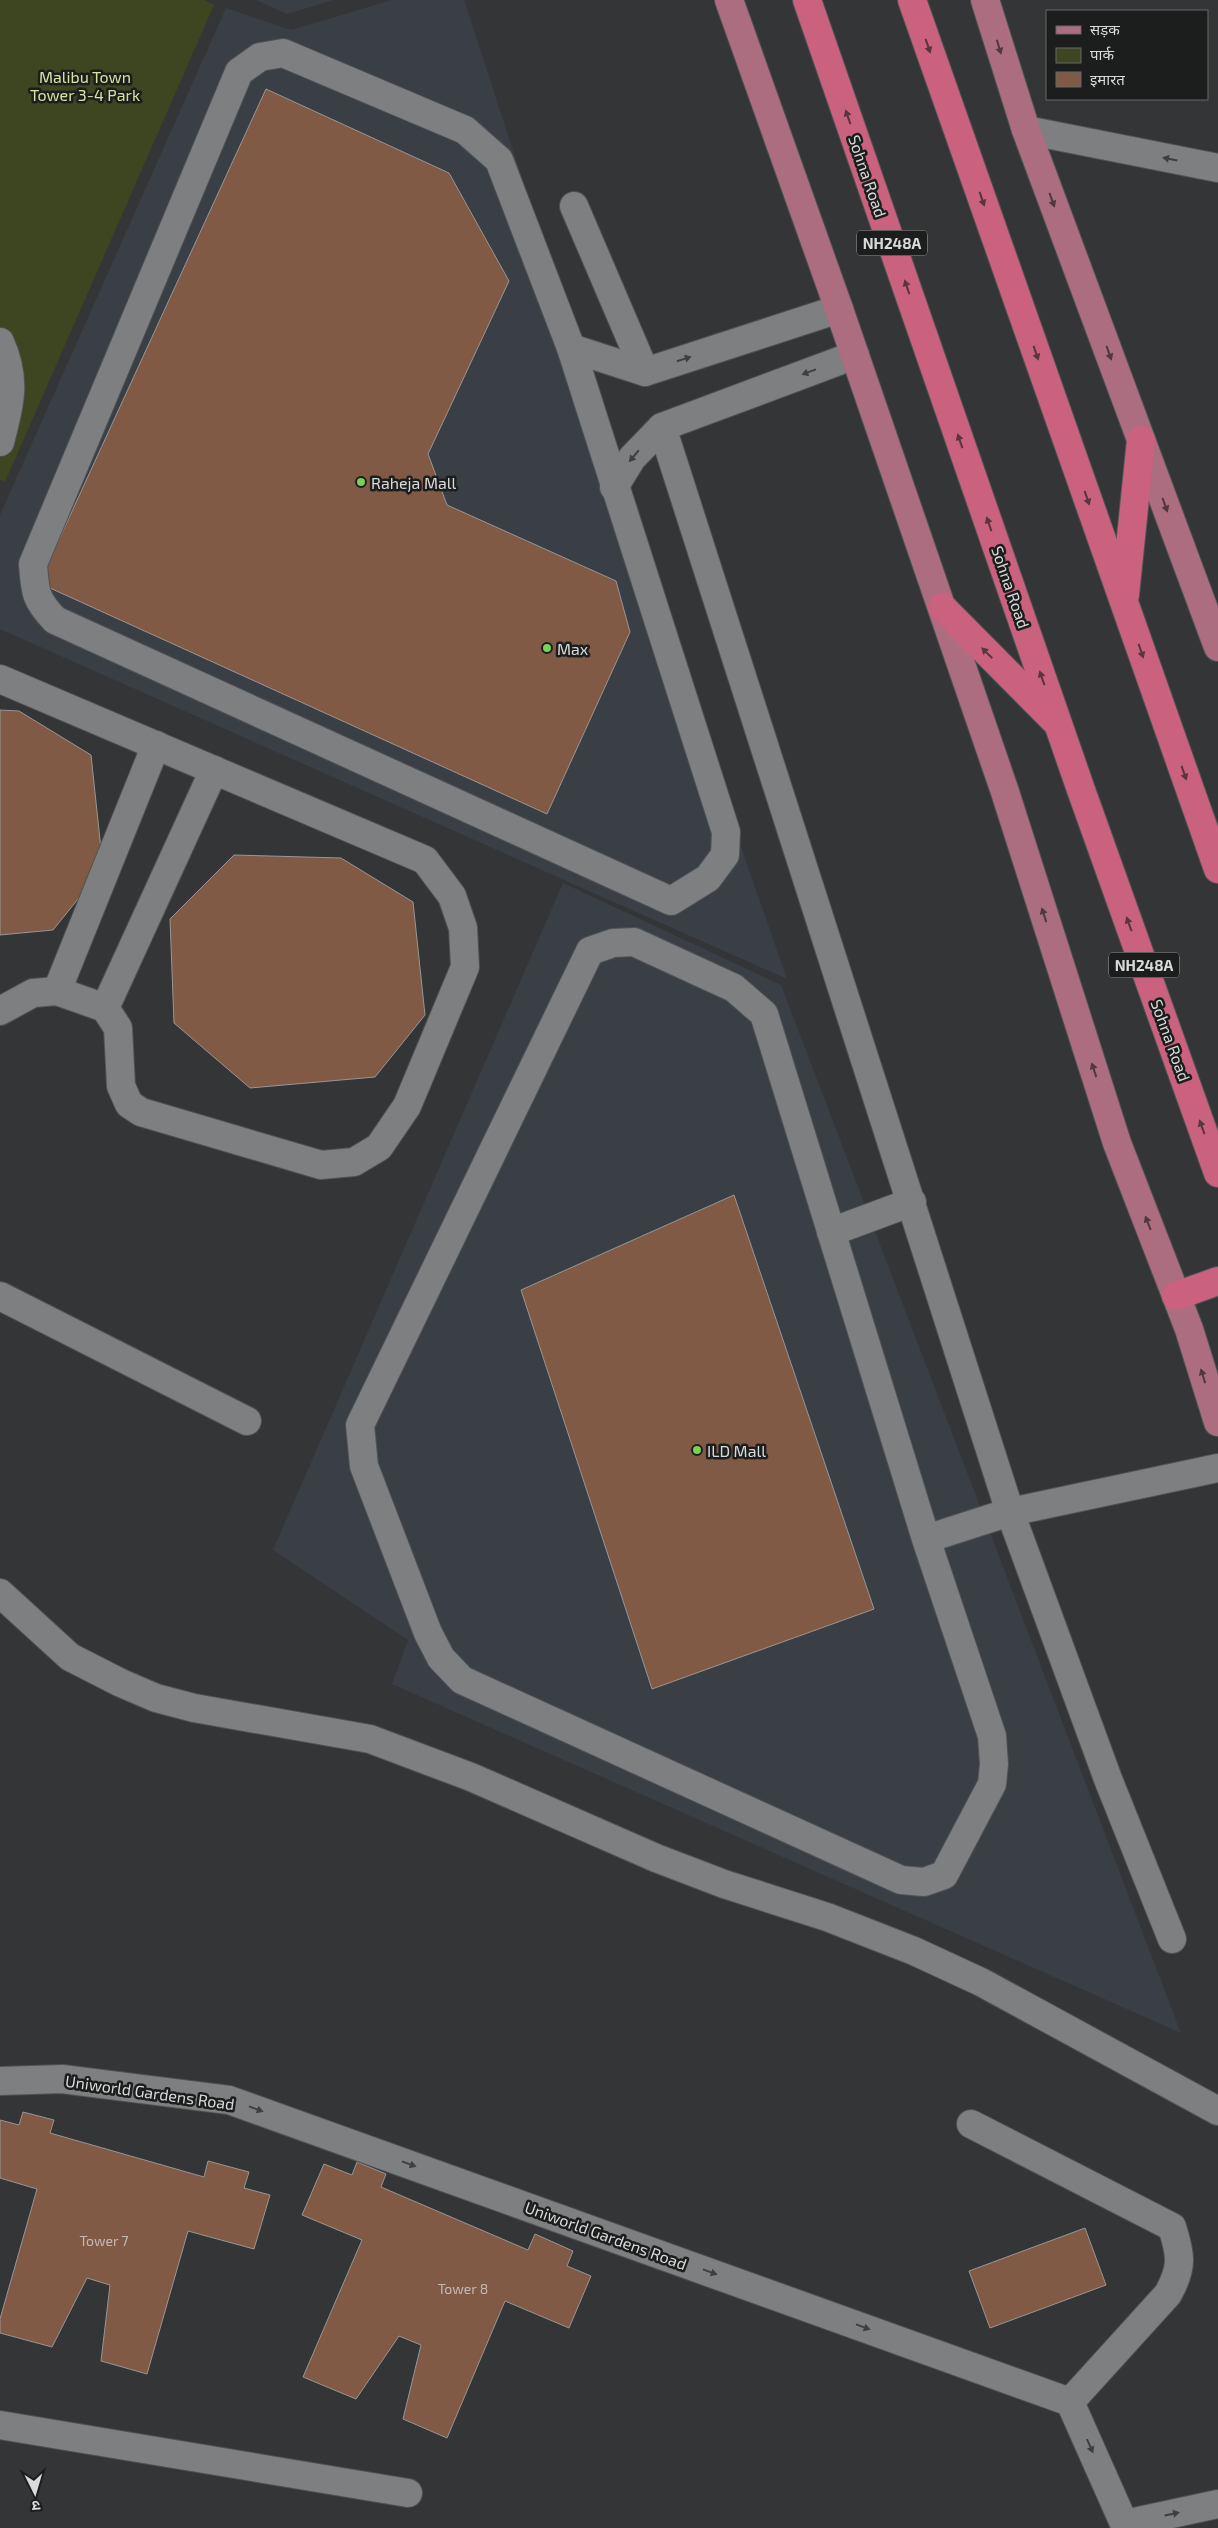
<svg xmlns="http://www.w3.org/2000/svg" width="1218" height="2528" viewBox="0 0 1218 2528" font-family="'Exo 2','Noto Sans Devanagari',sans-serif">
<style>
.built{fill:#3a3f46}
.green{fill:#3e4521}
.building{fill:#805a45;stroke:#999695}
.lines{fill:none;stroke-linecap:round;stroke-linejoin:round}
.minor-casing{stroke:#505253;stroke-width:30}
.major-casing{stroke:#505253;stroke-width:30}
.highway-casing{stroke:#505253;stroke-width:30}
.minor{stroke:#7d7f81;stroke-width:28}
.major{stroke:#ab6d7f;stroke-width:28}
.highway{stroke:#ca617e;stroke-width:28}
.oneway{fill:#59353f}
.oneway2{fill:#4e393f}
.oneway3{fill:#3e3f40}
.poi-dot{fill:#79d157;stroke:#1c1d1d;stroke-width:2}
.labels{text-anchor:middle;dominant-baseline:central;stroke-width:5;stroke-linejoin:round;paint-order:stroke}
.number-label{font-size:14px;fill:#c3bab6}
.shield{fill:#1c1d1d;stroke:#a0a1a2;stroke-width:1}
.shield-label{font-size:15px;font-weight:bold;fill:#d9dadb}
.park-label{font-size:16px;fill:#d5e4a1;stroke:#1c1d1d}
.street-label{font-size:16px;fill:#d9dadb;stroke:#1c1d1d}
.poi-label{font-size:16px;fill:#d9dadb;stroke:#1c1d1d;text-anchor:start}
</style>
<rect width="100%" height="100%" fill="#343537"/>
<g class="built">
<polygon points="256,0 334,0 287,14"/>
<polygon points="392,0 464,0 726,804 787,979 0,629 0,515 226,8 291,30"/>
<polygon points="563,883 781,985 1181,2033 392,1684 408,1640 273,1550"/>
</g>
<polygon class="green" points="0,0 204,0 214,5 5,482 0,480"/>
<g class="building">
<polygon points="266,89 449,173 509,281 428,454 447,505 616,581 630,632 547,814 39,583"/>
<polygon points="0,710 19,711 91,755 103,868 53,930 0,935"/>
<polygon points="234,855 341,858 413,902 425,1015 375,1077 250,1088 174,1023 170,919"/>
<polygon points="734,1195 874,1609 652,1689 521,1290"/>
<polygon points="23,2112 54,2120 50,2133 204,2177 208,2161 249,2172 244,2188 270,2195 254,2249 188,2231 147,2374 101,2361 110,2285 87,2278 52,2347 0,2333 0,2319 37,2189 0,2178 0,2120 19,2125"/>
<polygon points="357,2162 386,2174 381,2187 528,2250 535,2234 573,2251 567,2266 591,2276 569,2328 505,2301 447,2438 403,2419 421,2345 399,2336 356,2399 303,2377 362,2240 302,2215 324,2164 352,2175"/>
<polygon points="1085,2228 1106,2285 990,2328 969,2271"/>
</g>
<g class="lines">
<defs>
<g id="minor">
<path d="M283,53L465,130L499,160L571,348L726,832L725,855L708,878L671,901L55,620C35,599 35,592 33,564L239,72L260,57Z"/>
<polyline points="1026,130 1218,168"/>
<polyline points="574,206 645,372"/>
<path d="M0,342C17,379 10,405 0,442"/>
<polyline points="571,348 645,372 839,309"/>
<polyline points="662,427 1010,1512 1108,1779 1172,1939"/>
<polyline points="614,487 632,458 662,427 855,355"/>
<polyline points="0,679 425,860 452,896 463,928 465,967 407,1106 379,1147 354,1162 321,1165 141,1112 129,1104 121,1086 118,1028 105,1008 57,991 33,993 0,1011"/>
<polyline points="57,991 156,745"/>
<polyline points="105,1008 214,770"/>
<polyline points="831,1232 912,1202"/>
<polyline points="0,1296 247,1421"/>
<polyline points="926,1539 764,1014 734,988 634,942 613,943 590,951 360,1425 364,1466 428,1633 441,1658 462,1680 901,1880 924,1882 944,1875 992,1784 994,1764 992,1736 926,1539 1010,1512 1218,1468"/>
<polyline points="0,1593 70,1657 121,1683 156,1698 194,1708 370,1739 471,1777 656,1858 724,1884 827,1917 914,1951 981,1982 1218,2111"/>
<polyline points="0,2081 62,2079 229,2100 1070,2402 1126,2528"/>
<path d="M971,2124L1172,2227C1181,2255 1183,2267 1168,2294L1070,2402"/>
<polyline points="0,2425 408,2493"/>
<polyline points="1125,2524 1218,2504"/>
</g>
<g id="major">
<polyline points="729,0 839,309 1005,792 1117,1143 1189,1329 1218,1422"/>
<polyline points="985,0 1026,130 1218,647"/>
</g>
<g id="highway">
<polyline points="807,0 1080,787 1218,1173"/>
<polyline points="912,0 1218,869"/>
<polyline points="1125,595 1141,440"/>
<polyline points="942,607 1054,720"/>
<polyline points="1176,1296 1218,1281"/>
</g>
</defs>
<use href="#minor" class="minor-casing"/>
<use href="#major" class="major-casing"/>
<use href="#highway" class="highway-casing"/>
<use href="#minor" class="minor"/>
<use href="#major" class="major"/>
<use href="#highway" class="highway"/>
</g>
<defs><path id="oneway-solid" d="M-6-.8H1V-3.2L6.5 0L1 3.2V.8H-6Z" transform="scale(1.25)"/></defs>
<g class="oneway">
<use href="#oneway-solid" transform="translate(928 46) rotate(71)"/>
<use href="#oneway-solid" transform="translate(848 117) rotate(-109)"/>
<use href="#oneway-solid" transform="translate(982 199) rotate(71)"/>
<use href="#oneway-solid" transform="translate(907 287) rotate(-109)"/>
<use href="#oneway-solid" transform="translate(1036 353) rotate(71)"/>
<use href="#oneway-solid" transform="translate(960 441) rotate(-109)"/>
<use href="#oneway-solid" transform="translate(1087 498) rotate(71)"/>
<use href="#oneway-solid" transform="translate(989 524) rotate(-109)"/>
<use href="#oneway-solid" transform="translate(1141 651) rotate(71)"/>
<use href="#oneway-solid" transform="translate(987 653) rotate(-135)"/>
<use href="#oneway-solid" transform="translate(1042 678) rotate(-109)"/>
<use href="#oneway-solid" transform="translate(1184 773) rotate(71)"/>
<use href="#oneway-solid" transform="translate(1129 924) rotate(-110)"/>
<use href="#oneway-solid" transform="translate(1202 1127) rotate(-110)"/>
</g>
<g class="oneway2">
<use href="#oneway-solid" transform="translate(999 47) rotate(73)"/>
<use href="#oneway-solid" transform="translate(1052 200) rotate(70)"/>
<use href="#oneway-solid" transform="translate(1109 353) rotate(70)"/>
<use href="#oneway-solid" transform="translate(1165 505) rotate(70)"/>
<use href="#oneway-solid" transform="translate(1044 915) rotate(-108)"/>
<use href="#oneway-solid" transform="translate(1094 1070) rotate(-108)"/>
<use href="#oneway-solid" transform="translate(1148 1223) rotate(-111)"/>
<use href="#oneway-solid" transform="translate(1203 1376) rotate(-107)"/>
</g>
<g class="oneway3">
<use href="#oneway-solid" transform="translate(1170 159) rotate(-169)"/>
<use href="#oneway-solid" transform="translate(684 359) rotate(-18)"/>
<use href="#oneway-solid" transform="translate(809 372) rotate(160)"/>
<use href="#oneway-solid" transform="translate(634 456) rotate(130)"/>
<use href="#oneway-solid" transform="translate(256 2109) rotate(20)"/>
<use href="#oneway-solid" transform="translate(409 2164) rotate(20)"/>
<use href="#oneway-solid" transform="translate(710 2272) rotate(20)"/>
<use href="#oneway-solid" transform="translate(863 2327) rotate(20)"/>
<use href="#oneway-solid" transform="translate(1090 2446) rotate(66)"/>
<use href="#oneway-solid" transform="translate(1172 2514) rotate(-12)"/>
</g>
<g class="poi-dot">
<circle cx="361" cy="482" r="5"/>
<circle cx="547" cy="648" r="5"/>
<circle cx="697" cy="1450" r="5"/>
</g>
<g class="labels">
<g class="number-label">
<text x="104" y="2240">Tower 7</text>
<text x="463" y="2288">Tower 8</text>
</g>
<g class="shield">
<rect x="857" y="230.5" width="70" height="25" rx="4"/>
<rect x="1109" y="952.5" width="70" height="25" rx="4"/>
</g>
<g class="shield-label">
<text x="892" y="243">NH248A</text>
<text x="1144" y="965">NH248A</text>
</g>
<g class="park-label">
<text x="85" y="76">Malibu Town<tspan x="85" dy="18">Tower 3-4 Park</tspan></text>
</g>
<g class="street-label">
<text transform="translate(868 176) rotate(71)">Sohna Road</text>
<text transform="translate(1011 587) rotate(71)">Sohna Road</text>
<text transform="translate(1171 1040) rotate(70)">Sohna Road</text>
<text transform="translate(150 2092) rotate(8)">Uniworld Gardens Road</text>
<text transform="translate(606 2235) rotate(20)">Uniworld Gardens Road</text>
</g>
<g class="poi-label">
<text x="371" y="482">Raheja Mall</text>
<text x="557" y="648">Max</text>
<text x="707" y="1450">ILD Mall</text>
</g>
</g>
<rect x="1046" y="10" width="162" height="90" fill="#1c1d1d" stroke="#686969"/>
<rect x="1056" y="26" width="25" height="8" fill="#ab6d7f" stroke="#686969"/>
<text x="1090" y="35" font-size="15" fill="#d9dadb">सड़क</text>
<rect x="1056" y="48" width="25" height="15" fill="#3e4521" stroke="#686969"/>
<text x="1090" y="60" font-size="15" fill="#d9dadb">पार्क</text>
<rect x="1056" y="72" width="25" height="15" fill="#805a45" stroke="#686969"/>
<text x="1090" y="85" font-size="15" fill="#d9dadb">इमारत</text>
<g transform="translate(35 2493) rotate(175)" stroke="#1c1d1d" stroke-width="4" paint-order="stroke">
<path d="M0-4L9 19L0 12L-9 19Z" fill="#d9dadb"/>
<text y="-8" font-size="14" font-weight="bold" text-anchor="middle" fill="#d9dadb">उ</text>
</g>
</svg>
